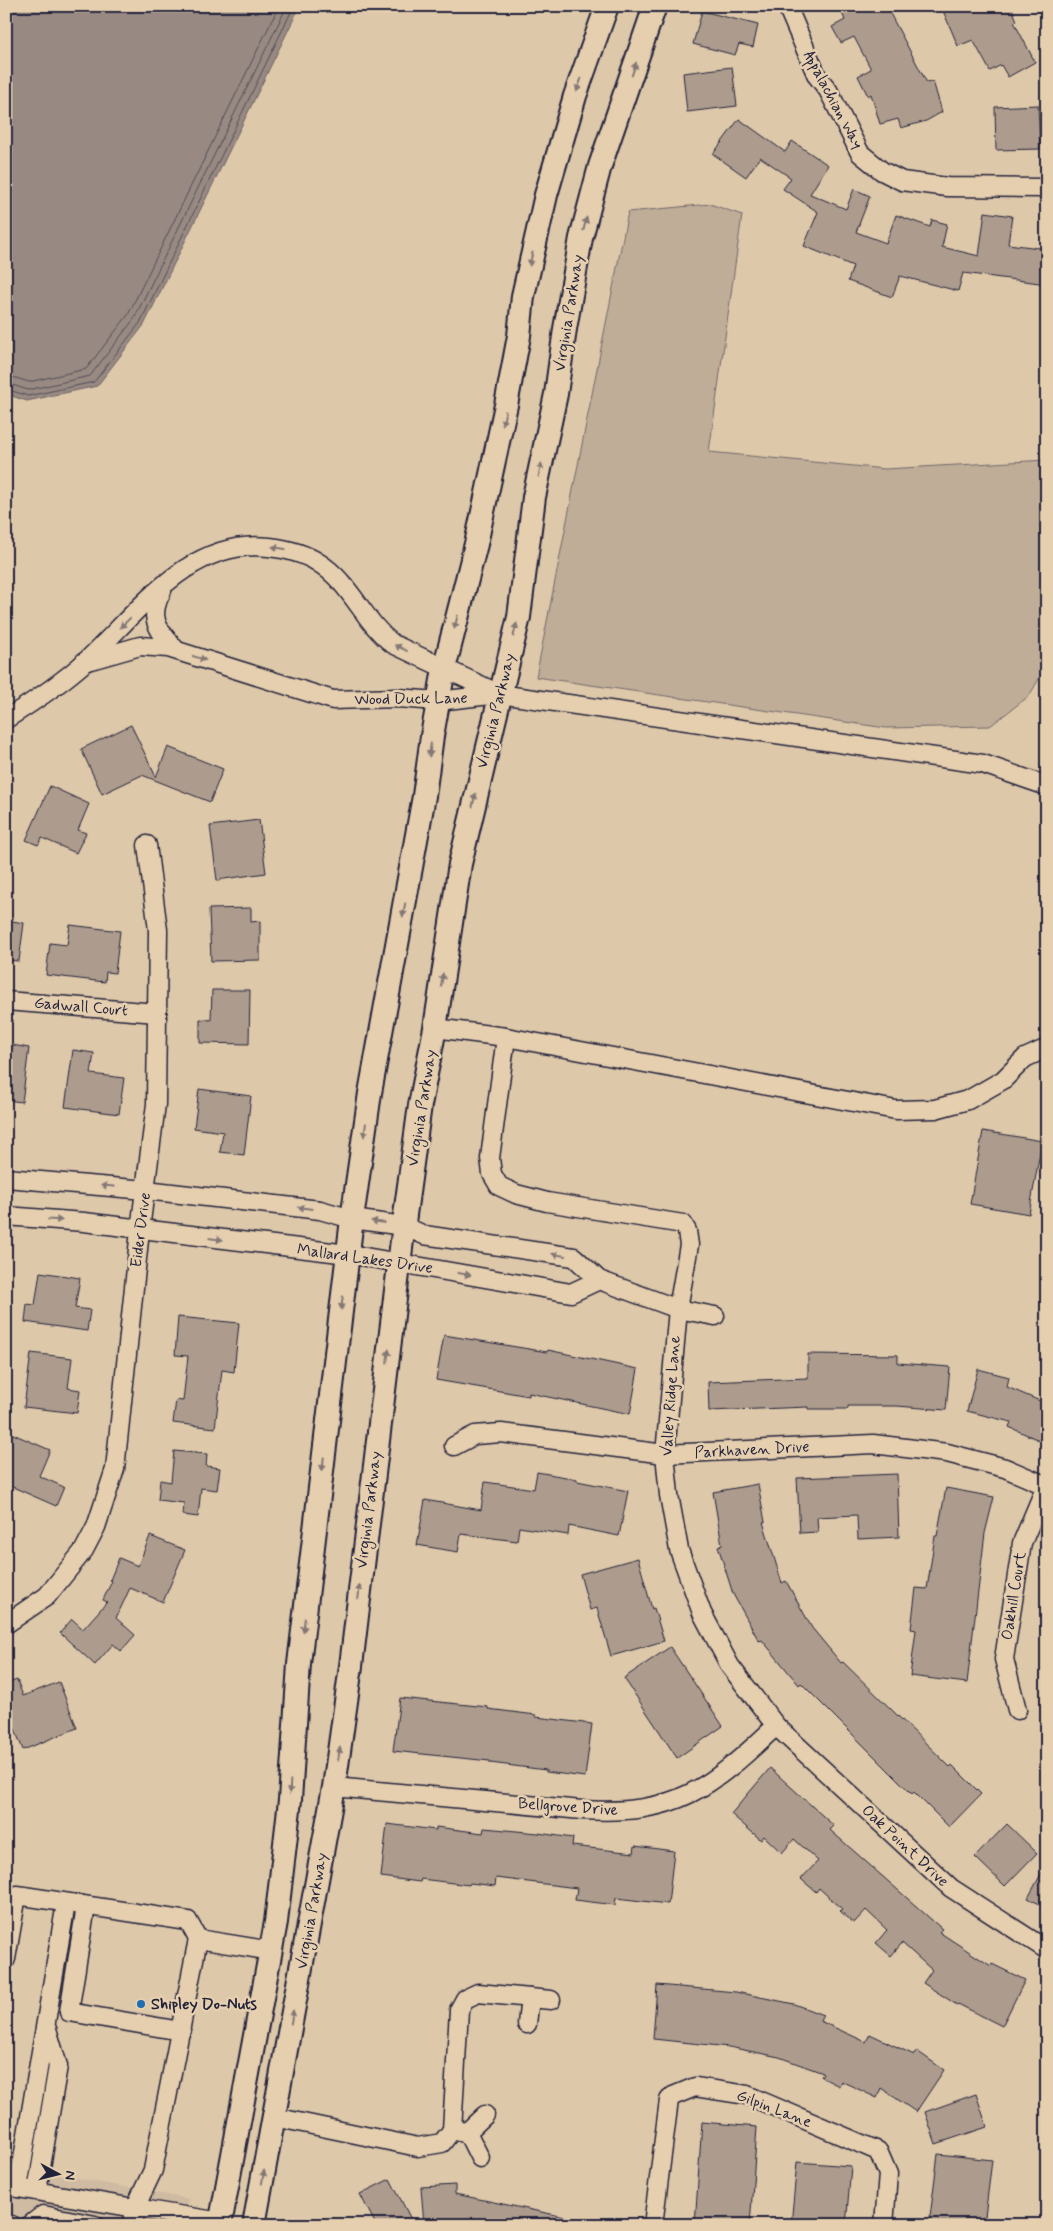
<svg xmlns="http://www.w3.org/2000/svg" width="1053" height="2231" viewBox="0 0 1053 2231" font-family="Mynerve,sans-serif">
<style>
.built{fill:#cfbba1}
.green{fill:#bfad98;stroke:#70686a}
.water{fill:#988a82;stroke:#696066}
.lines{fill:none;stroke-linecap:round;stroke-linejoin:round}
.shore{stroke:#514c57;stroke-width:1}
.building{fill:#ad9c8d;stroke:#22223b}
.minor-casing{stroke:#22223b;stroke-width:21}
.major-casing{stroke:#22223b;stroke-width:26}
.minor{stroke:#e6cfaf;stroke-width:18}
.major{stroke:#e6cfaf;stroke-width:22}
.oneway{fill:#847875}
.poi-dot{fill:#1f6fb2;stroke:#e6cfaf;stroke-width:2}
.labels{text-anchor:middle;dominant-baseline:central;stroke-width:5;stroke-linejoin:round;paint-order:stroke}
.street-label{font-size:16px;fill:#22223b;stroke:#e6cfaf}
.poi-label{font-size:16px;font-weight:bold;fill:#22223b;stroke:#e6cfaf;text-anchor:start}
</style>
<rect width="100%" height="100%" fill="#dec8aa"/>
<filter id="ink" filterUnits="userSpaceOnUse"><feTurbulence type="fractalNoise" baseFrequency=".02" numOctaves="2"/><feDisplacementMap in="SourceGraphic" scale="10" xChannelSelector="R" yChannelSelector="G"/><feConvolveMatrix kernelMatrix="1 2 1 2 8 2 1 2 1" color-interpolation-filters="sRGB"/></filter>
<g filter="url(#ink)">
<polygon class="built" points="6,2165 189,2199 184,2225 6,2225"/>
<polygon class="green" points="710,204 742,215 709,452 885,469 1047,460 1047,665 1029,696 990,726 886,728 536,677 628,212"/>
<polygon class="water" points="6,6 300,6 144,325 97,386 27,401 6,394"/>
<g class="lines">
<g class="shore">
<polyline points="6,375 29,382 86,369 128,315 279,6"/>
<polyline points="6,383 28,390 90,376 134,319 287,6"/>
<polyline points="6,389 28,396 94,382 140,323 294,6"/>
</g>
</g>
<g class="building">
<polygon points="839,6 886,6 927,83 933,81 942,112 926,121 901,128 898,119 880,124 871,94 868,96 858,76 871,69 854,37 841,43 832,27 845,20"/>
<polygon points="941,6 1011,6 1017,21 1014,22 1035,62 1008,77 1001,65 990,71 973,40 958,46"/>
<polygon points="702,11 758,25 753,47 739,44 735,55 693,44"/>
<polygon points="732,67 737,106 687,112 683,73"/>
<polygon points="1038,105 1040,149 996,150 995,107"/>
<polygon points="739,119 785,152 792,141 828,165 810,194 846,209 854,189 870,196 856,232 886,243 896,215 930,227 932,220 947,224 942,247 979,256 985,212 1012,216 1008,244 1047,249 1047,284 963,273 958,291 900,276 892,297 848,281 853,266 804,246 818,212 783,189 791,178 760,157 746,177 713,154"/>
<polygon points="131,725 156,777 168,747 223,769 210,802 142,775 102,794 81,749"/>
<polygon points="50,786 89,804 78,830 86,833 76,853 42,838 38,845 26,840"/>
<polygon points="259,820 266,873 217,880 210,826"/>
<polygon points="251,908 251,922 260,921 260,960 211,961 209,909"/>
<polygon points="6,920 24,923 19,961 6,960"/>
<polygon points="70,925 120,931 115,973 106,972 105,982 46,975 50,943 67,945"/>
<polygon points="212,990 250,990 249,1044 200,1043 200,1019 211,1020"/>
<polygon points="12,1045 29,1048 22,1102 6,1100 6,1056 11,1056"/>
<polygon points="73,1050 94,1053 91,1074 124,1078 119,1114 65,1107"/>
<polygon points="199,1089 251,1096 244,1155 220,1152 223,1132 194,1128"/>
<polygon points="983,1131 1042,1141 1029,1214 970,1204"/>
<polygon points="40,1272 80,1278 75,1308 90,1310 87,1331 25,1322 27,1304 35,1305"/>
<polygon points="178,1317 239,1323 234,1372 222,1370 215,1428 173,1423 176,1400 183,1401 188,1356 175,1355"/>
<polygon points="444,1335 547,1352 548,1350 638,1369 630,1414 529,1393 529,1396 436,1380"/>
<polygon points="31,1353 72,1358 68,1388 80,1390 77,1413 24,1407"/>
<polygon points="808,1354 898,1355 898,1363 950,1367 946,1410 897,1406 848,1406 848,1409 808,1409 808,1407 709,1411 708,1382 808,1378"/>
<polygon points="978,1369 1009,1377 1007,1387 1047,1404 1047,1423 1039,1440 1009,1427 1011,1422 967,1411"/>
<polygon points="6,1431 50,1450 39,1476 64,1487 56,1506 6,1484"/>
<polygon points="174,1451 207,1454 206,1466 220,1468 217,1490 201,1488 198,1517 183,1515 184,1503 158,1500 160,1480 171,1482"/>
<polygon points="537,1472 577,1479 577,1481 628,1491 619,1536 569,1526 568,1535 519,1527 517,1541 461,1534 458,1552 417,1545 425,1500 481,1510 485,1482 534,1489"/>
<polygon points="897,1474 899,1537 858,1539 857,1515 817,1517 818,1532 800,1533 797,1478"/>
<polygon points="758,1484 765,1522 763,1522 782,1583 786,1581 812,1628 841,1663 843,1662 950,1767 952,1765 981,1794 949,1827 914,1792 912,1794 801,1683 799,1685 762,1640 759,1641 733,1594 718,1546 722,1545 713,1492"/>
<polygon points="946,1488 994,1497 985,1533 967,1683 910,1676 916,1630 911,1629 916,1588 927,1589 935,1536 937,1536"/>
<polygon points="150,1536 185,1550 163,1602 130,1588 116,1618 135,1635 121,1651 113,1644 95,1665 60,1633 72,1619 83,1629 107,1602 103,1600 112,1581 110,1580 119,1558 138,1566"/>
<polygon points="638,1558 652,1609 654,1608 664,1641 611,1656 597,1608 590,1610 580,1574"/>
<polygon points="670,1647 723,1726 677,1758 624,1678"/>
<polygon points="17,1680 23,1696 59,1682 77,1728 23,1750 6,1706 6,1684"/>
<polygon points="400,1698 488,1707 488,1709 536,1715 536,1717 592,1724 585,1777 546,1772 546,1770 490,1763 490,1761 393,1751"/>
<polygon points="770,1768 834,1826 830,1830 942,1929 939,1932 991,1966 992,1964 1025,1980 1002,2026 958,2004 957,2005 923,1983 932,1970 902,1943 891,1956 876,1943 887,1930 866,1910 854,1923 840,1911 842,1909 819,1888 816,1892 801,1879 818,1861 794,1839 782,1853 764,1836 761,1840 731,1814"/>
<polygon points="387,1824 436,1830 436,1827 483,1833 484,1828 538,1833 573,1838 572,1846 634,1853 635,1846 674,1851 668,1904 616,1898 615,1905 575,1900 577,1888 496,1878 495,1886 470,1883 469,1885 421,1879 420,1882 381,1877"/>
<polygon points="1007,1824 1037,1853 1005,1886 975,1857"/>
<polygon points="1047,1863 1047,1908 1028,1898"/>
<polygon points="657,1985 736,1992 794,2004 823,2015 820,2021 866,2042 870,2034 914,2055 917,2051 944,2070 916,2112 881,2088 877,2098 841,2081 839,2086 821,2077 823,2073 779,2057 729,2047 653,2039"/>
<polygon points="976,2094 987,2127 936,2144 925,2112"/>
<polygon points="702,2122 757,2127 750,2225 695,2225"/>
<polygon points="938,2154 992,2160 984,2225 929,2225"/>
<polygon points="797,2162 851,2166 846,2225 791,2225"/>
<polygon points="390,2179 414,2225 376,2225 360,2194"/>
<polygon points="455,2185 455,2194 570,2218 569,2225 424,2225 421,2187"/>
</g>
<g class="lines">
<defs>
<g id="minor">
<polyline points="787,6 817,76 828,90 860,153 882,171 902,181 947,187 1047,188"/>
<path d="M162,591C147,618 158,630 176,650"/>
<polyline points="84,662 140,646 168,648 333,700 397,698 438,701 499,694 983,764 1047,786"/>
<path d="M6,719C30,704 65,680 86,661C138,613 189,537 269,547C287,549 304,553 319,563C351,583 363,621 393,644L499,694"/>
<polyline points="6,1001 157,1013"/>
<polyline points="435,1028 506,1037 490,1158 492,1174 499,1186 516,1194 547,1202 683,1224 687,1231 689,1245 678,1309 665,1454 669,1495 679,1550 702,1613 730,1666 776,1726 951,1888 1047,1950"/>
<polyline points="506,1037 896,1110 935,1109 968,1100 1003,1080 1025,1058 1047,1048"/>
<polyline points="6,1178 146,1190 320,1210 352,1219 404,1226 424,1235 574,1257 599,1280 678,1309 715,1316"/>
<polyline points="6,1216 84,1222 348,1254 571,1293 599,1280"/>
<polyline points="454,1446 475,1435 501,1433 665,1454 873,1444 947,1453 1005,1468 1047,1486"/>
<polyline points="6,1624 47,1596 84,1550 96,1527 115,1469 140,1230 156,1104 158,930 147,845"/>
<polyline points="1017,1710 1004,1659 1022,1543 1046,1486"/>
<path d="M334,1787L582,1810C677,1816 710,1788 776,1726"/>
<polyline points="86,1906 69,2012 181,2031"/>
<polyline points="6,1959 17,1895 188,1921 198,1939"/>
<polyline points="527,2024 530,1998"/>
<polyline points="274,2117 418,2147 442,2143 452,2130 459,2010 465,1999 478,1993 551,2000"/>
<polyline points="452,2130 467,2132 480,2158"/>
<polyline points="467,2132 485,2115"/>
<polyline points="6,2186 135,2208 153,2170 198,1939 272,1951"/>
<polyline points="18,2188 66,1903"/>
<polyline points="37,2191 58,2066 47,2029"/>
<polyline points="6,2224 12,2225"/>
<polyline points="30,2225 43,2215 95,2225"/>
<polyline points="133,2225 135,2208 221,2222"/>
<polyline points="653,2225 669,2100 673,2096 695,2087 747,2095 878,2151 888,2174 884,2225"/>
</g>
<g id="major">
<polyline points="220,2225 276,1922 290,1800 299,1664 352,1219 370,1093 424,796 432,736 444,669 476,544 506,405 519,336 523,296 546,195 575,96 607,6"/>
<polyline points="254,2225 334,1787 351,1666 405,1215 420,1105 435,1028 460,864 519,617 534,497 556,394 565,329 581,238 600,166 655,6"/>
</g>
</defs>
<use href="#minor" class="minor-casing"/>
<use href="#major" class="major-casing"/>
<use href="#minor" class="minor"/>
<use href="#major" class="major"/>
</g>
<defs><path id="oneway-solid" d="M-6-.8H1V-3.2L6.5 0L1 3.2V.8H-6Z" transform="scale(1.25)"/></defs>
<g class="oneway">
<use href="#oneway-solid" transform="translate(634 69) rotate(-71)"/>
<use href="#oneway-solid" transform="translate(579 85) rotate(110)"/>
<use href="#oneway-solid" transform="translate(585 224) rotate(-76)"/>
<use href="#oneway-solid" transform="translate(531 259) rotate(103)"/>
<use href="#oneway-solid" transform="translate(504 418) rotate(102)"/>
<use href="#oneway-solid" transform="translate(540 470) rotate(-78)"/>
<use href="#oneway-solid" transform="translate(279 548) rotate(-170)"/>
<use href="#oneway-solid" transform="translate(456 622) rotate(104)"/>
<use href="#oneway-solid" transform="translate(125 623) rotate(136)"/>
<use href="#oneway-solid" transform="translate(515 630) rotate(-76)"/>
<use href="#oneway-solid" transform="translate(401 648) rotate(-154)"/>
<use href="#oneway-solid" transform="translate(199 658) rotate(17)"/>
<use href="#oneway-solid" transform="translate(430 750) rotate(97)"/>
<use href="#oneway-solid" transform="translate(474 800) rotate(-77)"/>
<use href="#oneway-solid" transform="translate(404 910) rotate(100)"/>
<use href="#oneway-solid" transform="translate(442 980) rotate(-82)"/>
<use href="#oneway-solid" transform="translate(365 1130) rotate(98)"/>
<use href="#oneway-solid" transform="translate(108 1186) rotate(-174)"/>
<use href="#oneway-solid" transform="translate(305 1208) rotate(-173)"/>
<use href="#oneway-solid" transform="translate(55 1220) rotate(4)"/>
<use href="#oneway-solid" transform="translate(378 1222) rotate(-172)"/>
<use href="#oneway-solid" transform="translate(216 1239) rotate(7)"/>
<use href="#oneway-solid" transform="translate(559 1255) rotate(-170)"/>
<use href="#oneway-solid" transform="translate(464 1274) rotate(10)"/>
<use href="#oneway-solid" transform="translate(342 1303) rotate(97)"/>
<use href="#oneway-solid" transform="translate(388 1356) rotate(-83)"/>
<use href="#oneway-solid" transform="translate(323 1464) rotate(97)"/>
<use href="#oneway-solid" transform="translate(359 1592) rotate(-84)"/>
<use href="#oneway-solid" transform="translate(304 1625) rotate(97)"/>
<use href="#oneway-solid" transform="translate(339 1754) rotate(-82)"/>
<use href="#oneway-solid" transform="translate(290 1787) rotate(93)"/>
<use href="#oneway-solid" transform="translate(292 2017) rotate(-80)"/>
<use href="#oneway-solid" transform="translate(263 2177) rotate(-80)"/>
</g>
</g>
<circle class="poi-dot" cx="141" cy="2004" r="5"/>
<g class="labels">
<g class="street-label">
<text transform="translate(833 100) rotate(62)">Appalachian Way</text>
<text transform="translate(569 313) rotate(-81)">Virginia Parkway</text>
<text transform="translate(411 699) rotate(-1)">Wood Duck Lane</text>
<text transform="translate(496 711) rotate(-76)">Virginia Parkway</text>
<text transform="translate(81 1007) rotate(5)">Gadwall Court</text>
<text transform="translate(422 1108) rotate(-81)">Virginia Parkway</text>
<text transform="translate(141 1230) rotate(-83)">Eider Drive</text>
<text transform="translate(365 1259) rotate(8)">Mallard Lakes Drive</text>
<text transform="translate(671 1396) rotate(-86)">Valley Ridge Lane</text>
<text transform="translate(752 1450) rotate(-3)">Parkhaven Drive</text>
<text transform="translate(369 1510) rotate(-83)">Virginia Parkway</text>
<text transform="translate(1014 1596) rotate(-81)">Oakhill Court</text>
<text transform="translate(568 1807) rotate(4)">Bellgrove Drive</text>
<text transform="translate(905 1846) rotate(43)">Oak Point Drive</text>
<text transform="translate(312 1911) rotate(-80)">Virginia Parkway</text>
<text transform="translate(774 2109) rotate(21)">Gilpin Lane</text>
</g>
<g class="poi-label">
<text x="151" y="2004">Shipley Do-Nuts</text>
</g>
</g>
<rect width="1053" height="2231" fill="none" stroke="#e6cfaf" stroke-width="25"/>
<rect x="12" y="12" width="1028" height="2206" fill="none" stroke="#22223b" stroke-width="2" filter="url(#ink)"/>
<g transform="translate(58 2174) rotate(97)" stroke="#e6cfaf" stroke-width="4" paint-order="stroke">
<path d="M0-4L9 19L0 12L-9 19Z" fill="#22223b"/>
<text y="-8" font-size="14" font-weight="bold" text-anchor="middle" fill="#22223b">N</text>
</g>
</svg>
